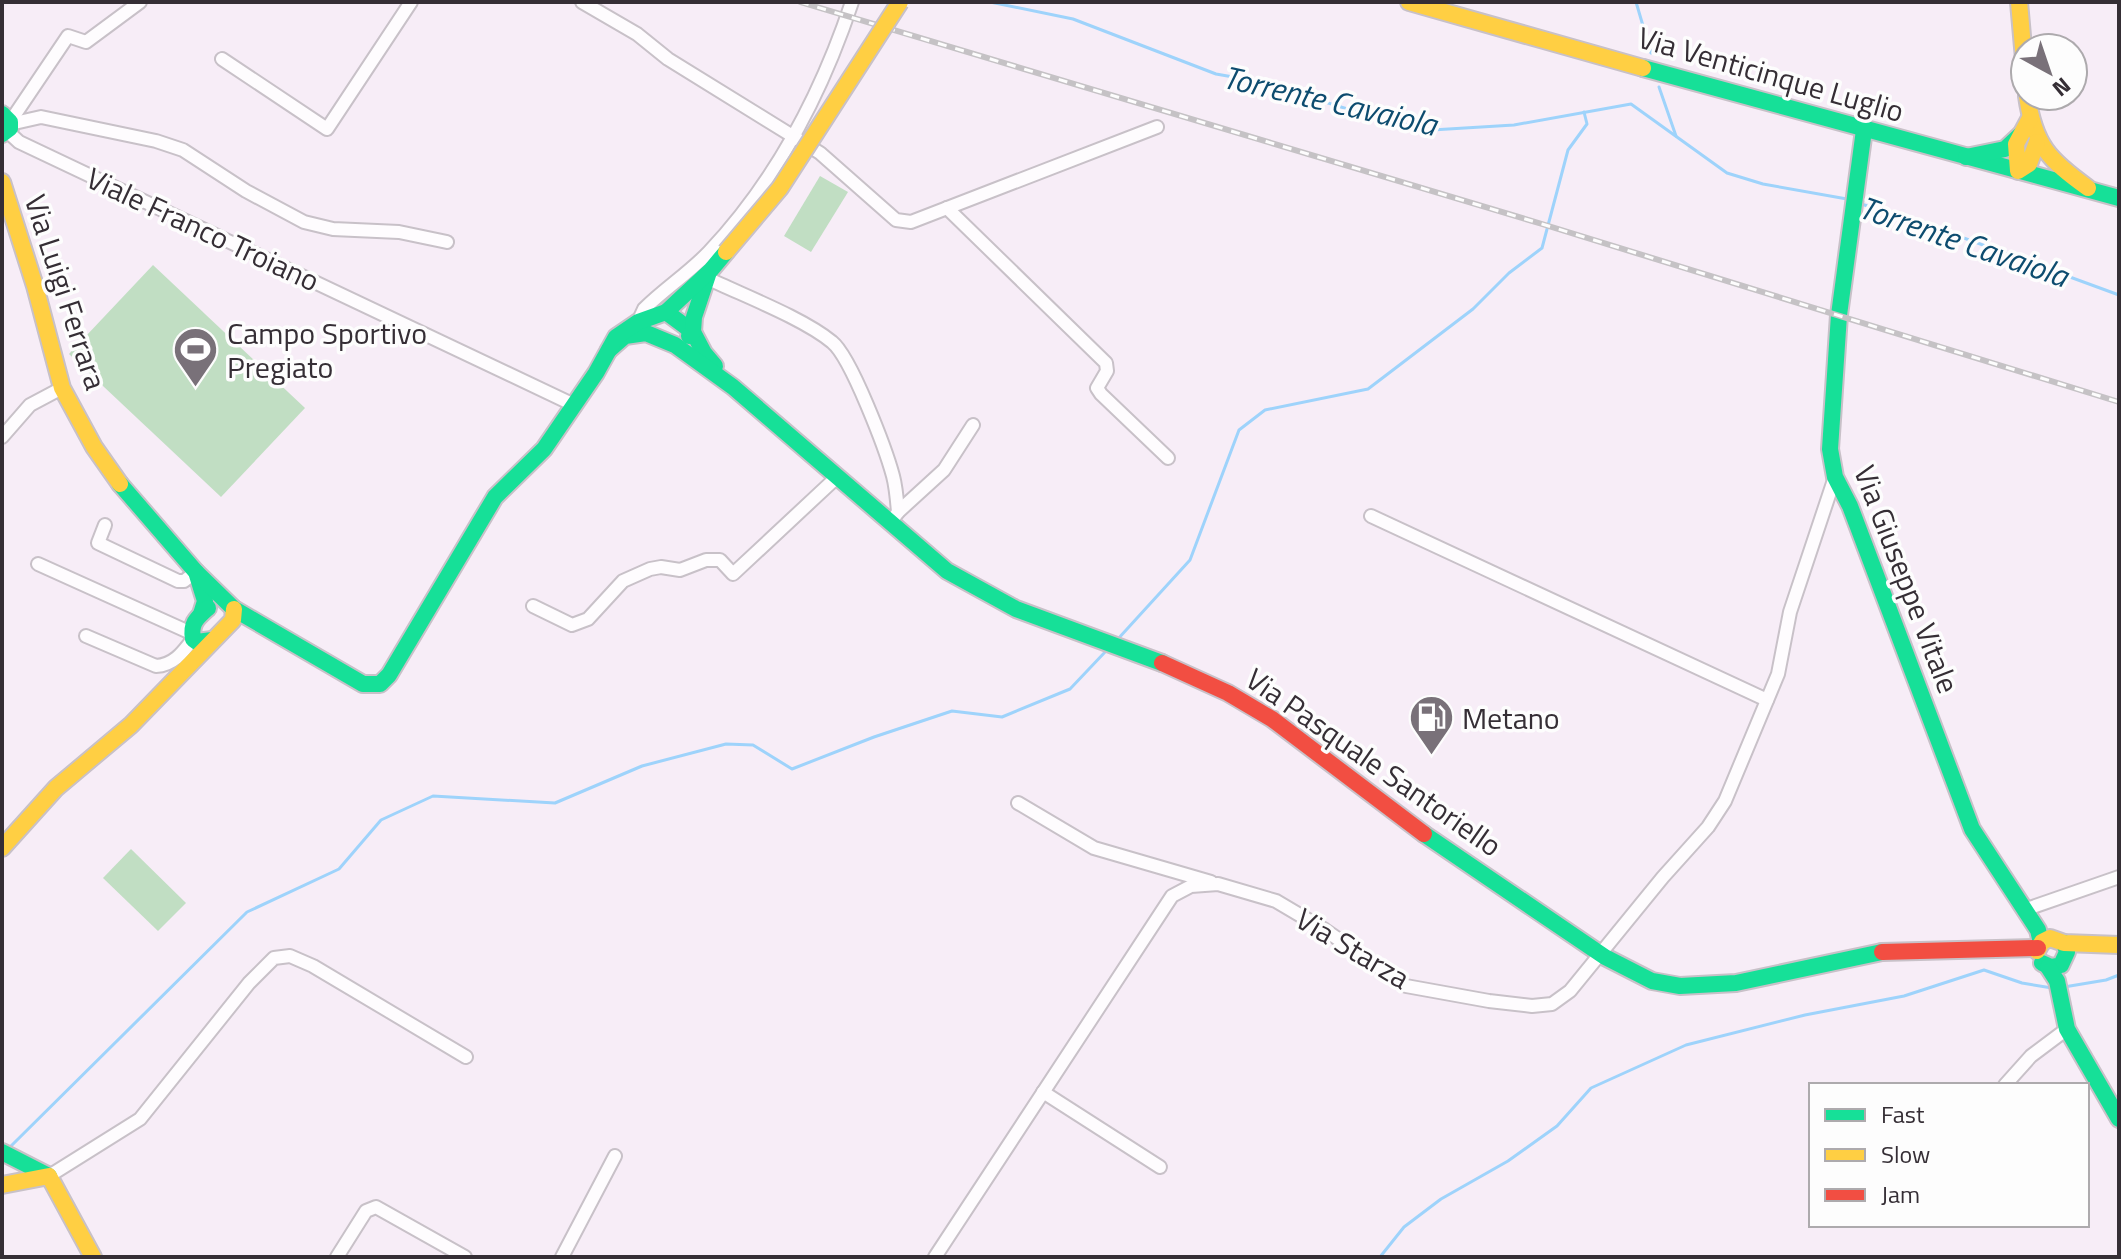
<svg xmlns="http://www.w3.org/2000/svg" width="2121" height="1259" viewBox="0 0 2121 1259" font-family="'Titillium Web',sans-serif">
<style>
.pitch{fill:#c1dec3}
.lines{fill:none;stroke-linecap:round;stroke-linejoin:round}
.stream{stroke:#9ed3fb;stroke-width:3}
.street-casing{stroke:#c8c1c8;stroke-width:16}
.fast-casing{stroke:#c8c1c8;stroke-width:20}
.slow-casing{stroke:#c8c1c8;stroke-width:20}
.jam-casing{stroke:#c8c1c8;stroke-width:20}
.street{stroke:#fefcfe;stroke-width:12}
.fast{stroke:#16e098;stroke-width:16}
.slow{stroke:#ffcf43;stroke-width:16}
.jam{stroke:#f24e42;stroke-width:16}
.rail-casing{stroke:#c5c2c5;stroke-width:6}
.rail{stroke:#fdfdfd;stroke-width:3;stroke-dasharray:9;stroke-linecap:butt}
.slow-bridge-casing{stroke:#c8c1c8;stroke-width:20;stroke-linecap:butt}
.slow-bridge{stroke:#ffcf43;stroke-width:16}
.labels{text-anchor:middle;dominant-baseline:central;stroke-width:7;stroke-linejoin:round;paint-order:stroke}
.street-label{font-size:30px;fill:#352e35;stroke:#fdfdfd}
.poi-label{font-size:30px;fill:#352e35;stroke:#fdfdfd;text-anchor:start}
.water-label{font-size:32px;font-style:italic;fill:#0d4c6f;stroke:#fdfdfd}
</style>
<rect width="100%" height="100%" fill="#f7edf7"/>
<g class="pitch">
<polygon points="820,176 848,192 811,252 784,236"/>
<polygon points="153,265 305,408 221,497 69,354"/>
<polygon points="131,849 186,903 158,931 103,878"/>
</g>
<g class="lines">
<g class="stream">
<polyline points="990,2 1073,19 1216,74 1256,81 1377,118 1432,130 1514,125 1631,104 1727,173 1763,184 1847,199"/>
<polyline points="1636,2 1651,53"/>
<polyline points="1659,87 1676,136"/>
<polyline points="1858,203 1923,223 2119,295"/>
<polyline points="1117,640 1190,560 1239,430 1265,410 1368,389 1473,309 1509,273 1542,248 1568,150 1587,124 1584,112"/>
<polyline points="2064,987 2106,980 2119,975"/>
<polyline points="10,1147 247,912 339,869 381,820 433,796 555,803 642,766 726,744 753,745 792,769 874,737 952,711 1002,717 1070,689 1106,651"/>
<polyline points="1380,1257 1404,1227 1441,1199 1508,1161 1557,1126 1591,1088 1686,1045 1805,1015 1904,996 1984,970 2022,983 2052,988"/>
</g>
<defs>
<g id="street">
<polyline points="582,2 637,34 668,59 820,153 896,220 911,222 1157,127"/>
<polyline points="222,59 327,129 411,2"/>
<polyline points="10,122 68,36 86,42 140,2"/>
<polyline points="10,124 41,117 156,141 183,150 246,191 304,222 333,229 399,232 447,242"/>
<polyline points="7,131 19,142 574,405"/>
<polyline points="947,208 1106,363 1107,371 1097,388 1101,394 1168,458"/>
<path d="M707,278C742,295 803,318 832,342C851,357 886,450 893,476C896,487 897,500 898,512L890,523"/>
<path d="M642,326L638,322L644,309C664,289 689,273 709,252C777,180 821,95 852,2"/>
<polyline points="2,437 30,405 62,388"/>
<polyline points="898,512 944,470 973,425"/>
<polyline points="1371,516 1767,700"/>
<polyline points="105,525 98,543 178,581 184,581 196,572"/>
<polyline points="38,564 191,633"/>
<polyline points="533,606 572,625 588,619 623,581 650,569 661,567 680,570 706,560 720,560 733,574 837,477"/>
<path d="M86,636L156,666C174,665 183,652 193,639"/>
<polyline points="1018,803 1094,848 1211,882"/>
<polyline points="2024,910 2119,877"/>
<polyline points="2005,1085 2031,1056 2067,1029"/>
<polyline points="1043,1092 1160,1167"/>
<polyline points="49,1176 140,1119 249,983 274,958 290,956 313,966 466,1057"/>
<polyline points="337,1257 366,1211 376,1207 465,1257"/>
<polyline points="562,1257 615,1156"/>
<polyline points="935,1257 1172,896 1191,886 1218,884 1276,901 1325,930 1406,986 1489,1001 1532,1006 1552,1004 1570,991 1663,877 1708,827 1725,801 1778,674 1790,612 1835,477"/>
</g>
<g id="fast">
<polyline points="1643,68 2119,198"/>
<polyline points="2,114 10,122 10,128 2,134"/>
<polyline points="1864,130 1839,315 1830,449 1835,477 1850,506 1972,829 2038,930 2041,943"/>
<polyline points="1966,157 2005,149 2020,135"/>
<polyline points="666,312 693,332 704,353 715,366"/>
<polyline points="689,336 693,332 694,317 708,275"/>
<polyline points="609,350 625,336 646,333 675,345 733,387 947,571 1016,609 1162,663"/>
<polyline points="120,484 196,572 205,601 201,614"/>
<polyline points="196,572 234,609 363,684 380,684 389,675 495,497 544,449 596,373 616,337 638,322 666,312 711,270 726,252"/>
<path d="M208,608C197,618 190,623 193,639L197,642L212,640"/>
<polyline points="1424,834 1605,957 1652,981 1680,986 1736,983 1882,952"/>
<polyline points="2042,963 2051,967 2061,965 2067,952 2064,943"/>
<polyline points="2048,967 2057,981 2067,1029 2119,1119"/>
<polyline points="2,1152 49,1176"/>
</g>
<g id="slow">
<polyline points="1409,2 1643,68"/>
<polyline points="2019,2 2025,70"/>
<path d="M2027,96C2034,145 2049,160 2088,188"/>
<polyline points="2030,118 2016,144 2018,171 2029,164 2037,142"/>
<polyline points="2,182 35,286 62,388 94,447 120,484"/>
<polyline points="2,848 56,788 131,725 233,620 234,609"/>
<polyline points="2037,951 2042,942 2050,938 2064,943 2119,945"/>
<polyline points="2,1185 49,1176 93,1257"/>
</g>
<g id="jam">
<polyline points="1162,663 1228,693 1272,719 1424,834"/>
<polyline points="1882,952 2038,948"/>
</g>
</defs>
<use href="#street" class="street-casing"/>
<use href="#fast" class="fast-casing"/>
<use href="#slow" class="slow-casing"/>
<use href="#jam" class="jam-casing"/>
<use href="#street" class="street"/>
<use href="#fast" class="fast"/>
<use href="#slow" class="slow"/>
<use href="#jam" class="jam"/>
<defs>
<polyline id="rail" points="800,2 1542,224 2119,402"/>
</defs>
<use href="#rail" class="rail-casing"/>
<use href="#rail" class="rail"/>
<defs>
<polyline id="slow-bridge" points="726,252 780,188 900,2"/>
</defs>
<use href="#slow-bridge" class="slow-bridge-casing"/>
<use href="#slow-bridge" class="slow-bridge"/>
</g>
<defs>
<symbol id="stadium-pin" viewBox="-11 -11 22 30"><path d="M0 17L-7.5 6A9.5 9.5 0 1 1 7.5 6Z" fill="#797179" stroke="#fdfdfd"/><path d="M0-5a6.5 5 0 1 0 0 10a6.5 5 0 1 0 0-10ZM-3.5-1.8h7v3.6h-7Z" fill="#fff"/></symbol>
<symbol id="fuel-pin" viewBox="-11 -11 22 30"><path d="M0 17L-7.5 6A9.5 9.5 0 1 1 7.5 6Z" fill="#797179" stroke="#fdfdfd"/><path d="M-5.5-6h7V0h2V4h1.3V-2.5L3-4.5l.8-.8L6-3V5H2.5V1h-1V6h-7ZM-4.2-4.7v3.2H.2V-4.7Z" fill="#fff"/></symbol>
</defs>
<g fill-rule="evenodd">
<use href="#stadium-pin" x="170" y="324" width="51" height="69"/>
<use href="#fuel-pin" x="1406" y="692" width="51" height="69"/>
</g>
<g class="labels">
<g class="street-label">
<text transform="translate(1771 74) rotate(16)">Via Venticinque Luglio</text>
<text transform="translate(203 229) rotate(25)">Viale Franco Troiano</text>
<text transform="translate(66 292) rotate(72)">Via Luigi Ferrara</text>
<text transform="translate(1907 579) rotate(69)">Via Giuseppe Vitale</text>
<text transform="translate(1374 762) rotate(35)">Via Pasquale Santoriello</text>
<text transform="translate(1353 948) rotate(31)">Via Starza</text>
</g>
<g class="poi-label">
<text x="227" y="333">Campo Sportivo<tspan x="227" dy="34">Pregiato</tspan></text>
<text x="1462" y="718">Metano</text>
</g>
<g class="water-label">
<text transform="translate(1330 100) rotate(13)">Torrente Cavaiola</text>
<text transform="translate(1964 241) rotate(19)">Torrente Cavaiola</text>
</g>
</g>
<rect width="2121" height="1259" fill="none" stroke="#352e35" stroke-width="8"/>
<rect x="1809" y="1083" width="280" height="144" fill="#fdfdfd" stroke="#adaaad" stroke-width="2"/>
<rect x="1825" y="1109" width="40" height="12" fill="#16e098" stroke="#adaaad" stroke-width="2"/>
<text x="1881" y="1123" font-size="24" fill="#352e35">Fast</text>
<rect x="1825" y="1149" width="40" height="12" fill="#ffcf43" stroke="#adaaad" stroke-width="2"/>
<text x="1881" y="1163" font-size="24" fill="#352e35">Slow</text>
<rect x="1825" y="1189" width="40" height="12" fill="#f24e42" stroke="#adaaad" stroke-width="2"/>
<text x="1881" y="1203" font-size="24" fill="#352e35">Jam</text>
<g transform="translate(2049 72) rotate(140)"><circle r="38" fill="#fdfdfd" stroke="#adaaad" stroke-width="2"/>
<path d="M0-6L14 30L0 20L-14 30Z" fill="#797179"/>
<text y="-12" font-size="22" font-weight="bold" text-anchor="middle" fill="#352e35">N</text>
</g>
</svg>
